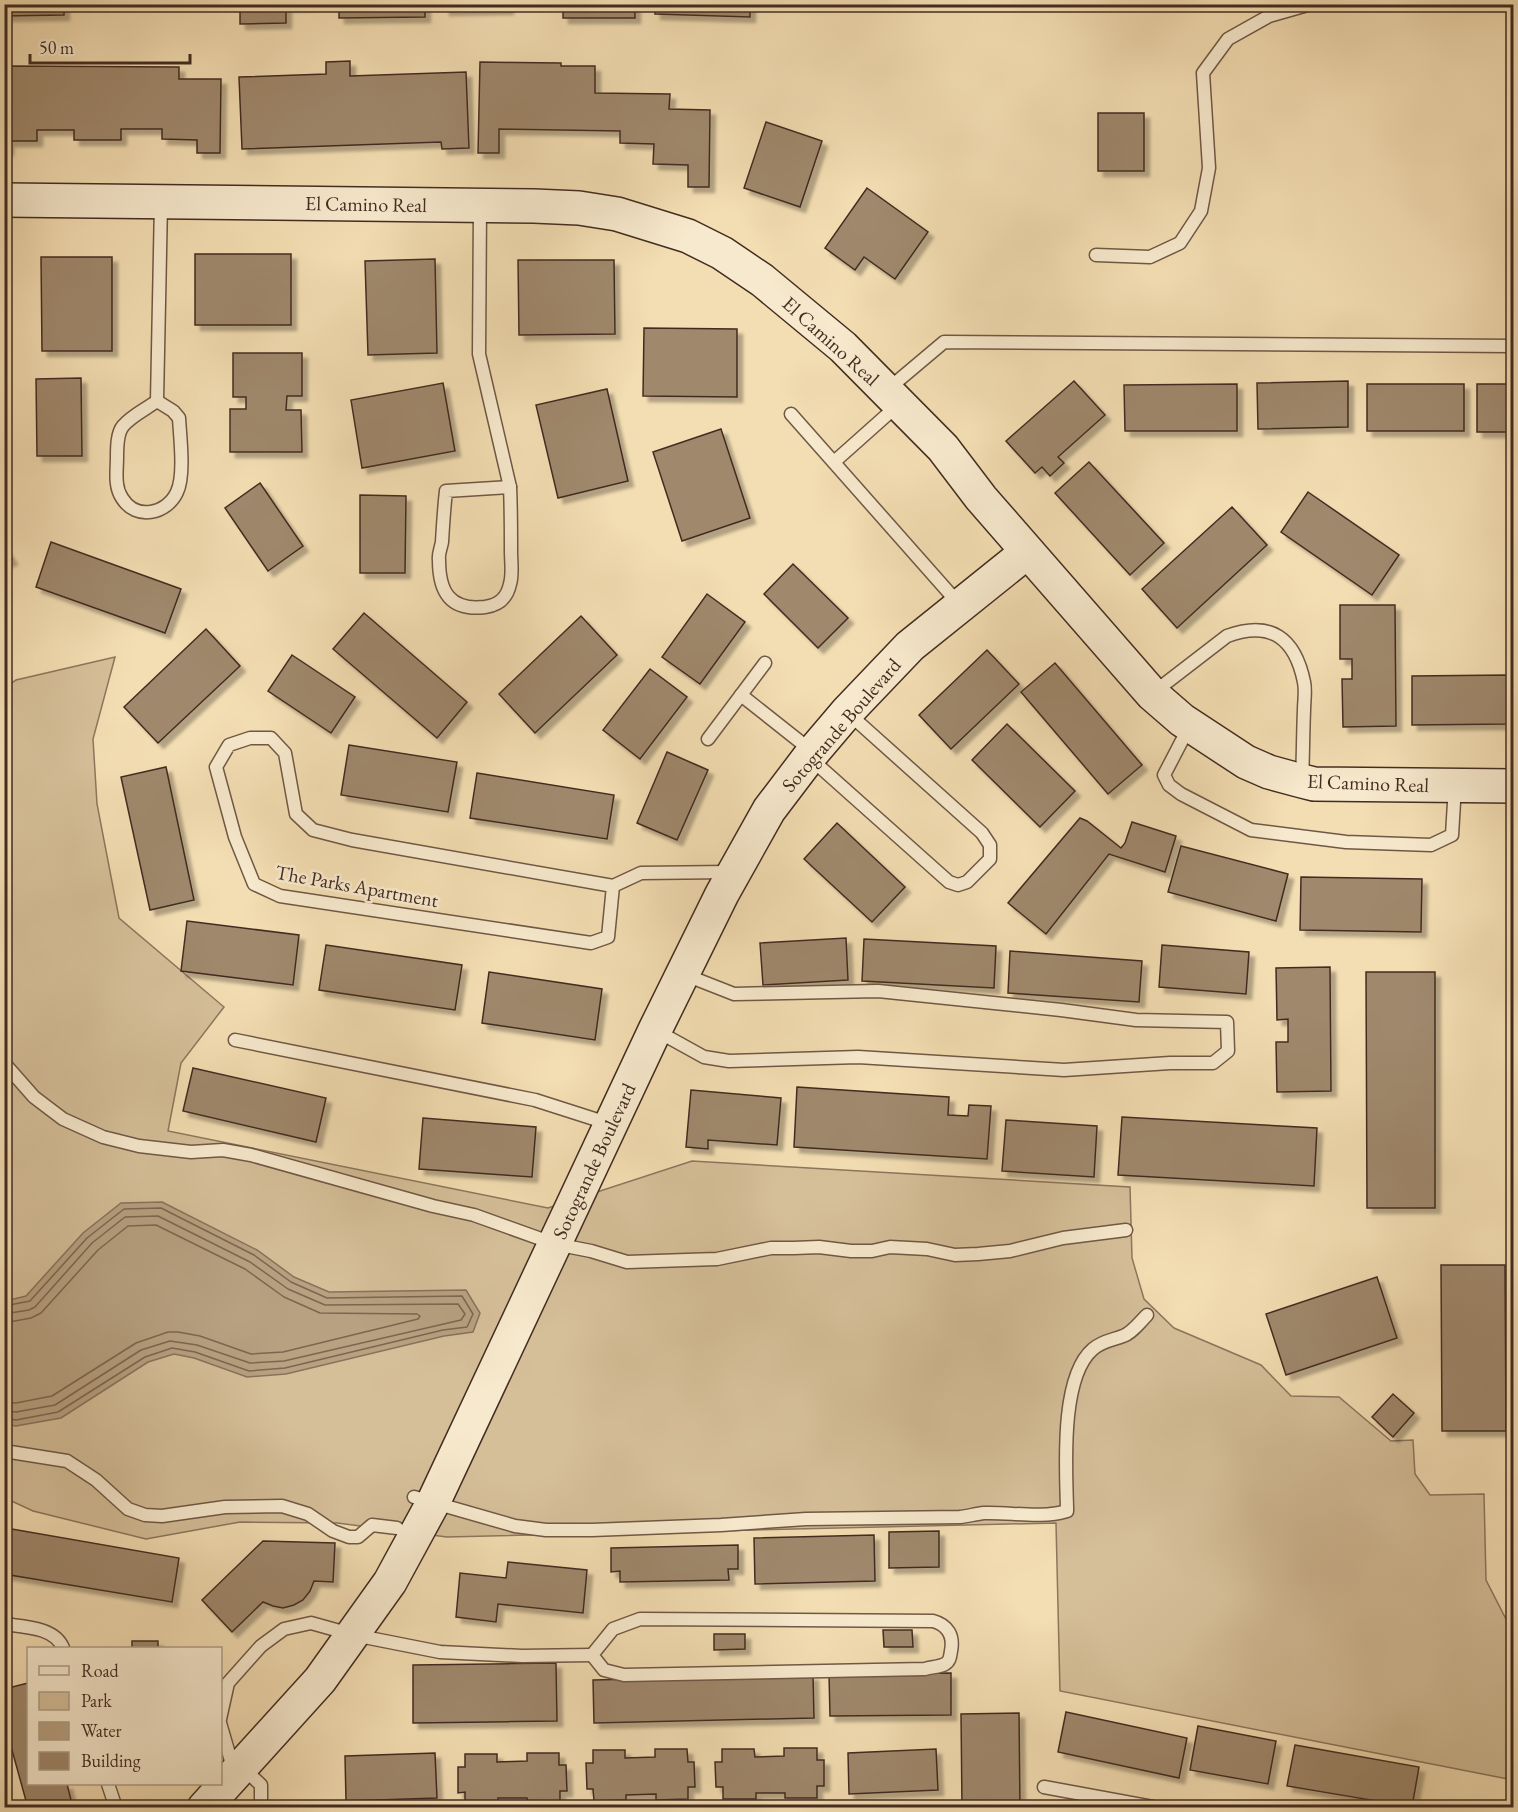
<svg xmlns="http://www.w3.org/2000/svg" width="1518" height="1812" viewBox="0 0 1518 1812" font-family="'EB Garamond',serif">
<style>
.green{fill:#d5bf99;stroke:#8c765d;stroke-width:1.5}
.water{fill:#b7a181;stroke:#89725b;stroke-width:1.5}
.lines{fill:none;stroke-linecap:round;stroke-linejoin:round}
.shore{stroke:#7d6651;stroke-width:1.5}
.building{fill:#9f886c;stroke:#432c21;stroke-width:1.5;filter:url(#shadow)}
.lane-casing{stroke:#6f5845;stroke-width:15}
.secondary-casing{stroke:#432c21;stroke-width:36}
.lane{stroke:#f7e9cd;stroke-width:12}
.secondary{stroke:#f7e9cd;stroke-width:33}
.labels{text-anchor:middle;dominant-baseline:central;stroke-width:5;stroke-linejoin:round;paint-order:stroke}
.street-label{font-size:20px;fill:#432c21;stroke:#f7e9cd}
</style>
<defs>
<filter id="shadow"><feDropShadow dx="5.5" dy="5.5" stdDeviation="1.5" flood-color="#0004"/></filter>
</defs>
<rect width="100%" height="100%" fill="#f3ddb2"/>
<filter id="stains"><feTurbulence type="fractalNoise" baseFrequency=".00333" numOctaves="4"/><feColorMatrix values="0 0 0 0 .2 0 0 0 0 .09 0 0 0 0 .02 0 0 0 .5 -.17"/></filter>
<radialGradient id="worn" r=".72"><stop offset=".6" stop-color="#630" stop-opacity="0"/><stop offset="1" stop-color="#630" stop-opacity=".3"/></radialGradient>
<polygon class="green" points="115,657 93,739 97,804 119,918 224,1007 181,1063 168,1131 548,1208 692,1161 1130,1187 1132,1258 1144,1299 1174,1328 1261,1365 1291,1396 1339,1397 1391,1441 1413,1440 1415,1474 1430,1495 1484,1494 1486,1580 1507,1621 1513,1622 1513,1780 1060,1691 1056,1523 447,1537 337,1523 240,1522 146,1539 33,1511 5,1498 5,688 16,680"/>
<polygon class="water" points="162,1202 257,1250 294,1277 329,1292 466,1290 480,1313 473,1332 444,1336 286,1374 247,1377 194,1358 174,1354 148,1362 61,1418 16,1426 5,1424 5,1301 26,1296 83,1233 121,1203"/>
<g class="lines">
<g class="shore">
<polyline points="4,1306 30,1301 87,1238 124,1209 161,1208 254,1255 291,1282 327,1298 462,1296 473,1314 467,1327 443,1330 285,1368 249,1371 195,1352 172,1348 145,1357 58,1412 16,1420 4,1418"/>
<polyline points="4,1314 29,1310 35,1307 92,1243 125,1217 158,1216 250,1262 288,1289 325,1305 458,1304 465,1314 461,1320 284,1361 250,1363 197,1345 170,1341 141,1350 55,1405 16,1412 4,1411"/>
<polyline points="4,1323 31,1318 41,1313 98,1250 128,1226 156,1225 245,1269 284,1297 320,1313 417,1314 420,1316 418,1319 283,1352 251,1354 200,1336 178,1332 168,1332 136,1343 52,1396 16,1403 4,1402"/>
</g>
</g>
<g class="building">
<polygon points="4,4 64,4 64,15 4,16"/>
<polygon points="240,4 310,4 310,5 286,6 286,23 240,24"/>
<polygon points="339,4 425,4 425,17 339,18"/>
<polygon points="444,4 508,4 508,9 444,10"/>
<rect x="563" y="4" width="72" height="14"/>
<polygon points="655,4 750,4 750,17 655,14"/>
<polygon points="350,61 350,76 466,72 469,148 442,149 441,142 242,149 239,77 326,74 326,62"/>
<polygon points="480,62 561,63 561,66 595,66 595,93 670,94 669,109 710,110 709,187 688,187 688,165 653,164 654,144 620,143 620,131 499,129 499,153 478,153"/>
<polygon points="4,66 179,67 179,79 221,79 220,153 197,153 197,140 162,139 162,129 121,129 121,140 74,140 74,130 37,130 37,141 8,141 8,150 4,150"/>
<rect x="1098" y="113" width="46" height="58"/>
<polygon points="766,122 822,141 800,207 744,188"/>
<polygon points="867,188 928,232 895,279 864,257 855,270 825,248"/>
<rect x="195" y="254" width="96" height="71"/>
<polygon points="41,257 112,257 112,351 42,351"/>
<polygon points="435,259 437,353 368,355 365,261"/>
<polygon points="518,260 614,260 615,334 519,335"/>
<polygon points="644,328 737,329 737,397 643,396"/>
<polygon points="233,353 302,353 302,396 287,396 286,410 301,410 302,452 230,452 230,409 246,409 246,397 233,397"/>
<polygon points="81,378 82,456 37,456 36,379"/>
<polygon points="1074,381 1105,415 1058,457 1064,463 1050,476 1042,467 1035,473 1006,441"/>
<polygon points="1348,381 1348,427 1258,429 1257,383"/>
<polygon points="443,383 455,451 362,468 351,400"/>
<polygon points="1237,384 1237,431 1125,431 1124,385"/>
<rect x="1367" y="384" width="97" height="47"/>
<rect x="1477" y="384" width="37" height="48"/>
<polygon points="607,389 628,481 558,498 536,405"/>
<polygon points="721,429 750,518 682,541 653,452"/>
<polygon points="1089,462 1164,543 1130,575 1055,493"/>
<polygon points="260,483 303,546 268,571 225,508"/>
<polygon points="1308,492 1399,555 1372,595 1281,532"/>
<polygon points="360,495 406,496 405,573 360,573"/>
<polygon points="1232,507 1267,545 1177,628 1142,589"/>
<polygon points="51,542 181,589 165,633 36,587"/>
<polygon points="4,547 12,559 4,563"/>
<polygon points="793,564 848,618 818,648 764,594"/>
<polygon points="707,594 745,622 700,684 662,657"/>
<polygon points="1340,605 1395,605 1396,726 1343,727 1342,679 1352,679 1352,659 1340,659"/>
<polygon points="364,613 467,702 437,738 333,649"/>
<polygon points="581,616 617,655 535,733 499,694"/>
<polygon points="206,629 240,666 158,743 124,707"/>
<polygon points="987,650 1019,684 951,749 919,715"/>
<polygon points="292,655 355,697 331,733 268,691"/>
<polygon points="1055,663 1142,765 1108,794 1021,692"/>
<polygon points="650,669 687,697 640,759 603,730"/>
<polygon points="1508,675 1508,724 1412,725 1412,676"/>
<polygon points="1007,724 1075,791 1040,827 972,760"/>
<polygon points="349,745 457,762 448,812 341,795"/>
<polygon points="667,752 708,770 677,840 637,823"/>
<polygon points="166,767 194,900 150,910 121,777"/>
<polygon points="477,773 614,795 607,839 470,818"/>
<polygon points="1080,818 1087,821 1121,848 1125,843 1132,822 1176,836 1165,872 1109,854 1046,934 1008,903"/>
<polygon points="837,823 905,887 872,922 804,859"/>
<polygon points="1181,846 1288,874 1276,921 1168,892"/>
<polygon points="1301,877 1422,879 1421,932 1300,930"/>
<polygon points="187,921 299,935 293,985 181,971"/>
<polygon points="846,938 848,980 763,985 760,943"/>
<polygon points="864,939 996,946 994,988 862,981"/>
<polygon points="326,945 462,965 455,1010 319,990"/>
<polygon points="1162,945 1249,952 1246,994 1159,987"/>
<polygon points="1010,951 1142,961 1139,1002 1008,993"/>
<polygon points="1330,967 1331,1091 1277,1092 1276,1042 1288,1042 1288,1019 1277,1020 1276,968"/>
<polygon points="489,972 602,989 595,1040 482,1023"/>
<polygon points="1366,972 1435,972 1435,1208 1367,1208"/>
<polygon points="193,1068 326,1098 316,1142 183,1111"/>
<polygon points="797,1087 949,1097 948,1115 968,1116 969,1105 991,1106 987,1159 794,1147"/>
<polygon points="691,1090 781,1098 777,1145 708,1140 708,1149 686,1147"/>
<polygon points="1122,1117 1317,1128 1314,1186 1118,1175"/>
<polygon points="423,1118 536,1127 532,1177 419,1169"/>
<polygon points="1006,1120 1097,1126 1094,1177 1002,1171"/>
<polygon points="1441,1265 1505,1265 1506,1431 1442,1431"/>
<polygon points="1377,1277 1397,1338 1286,1375 1266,1314"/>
<polygon points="1393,1394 1414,1413 1393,1437 1372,1417"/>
<polygon points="6,1528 179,1558 172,1602 4,1574"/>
<polygon points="939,1531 939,1567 889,1568 889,1532"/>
<polygon points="874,1535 875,1581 755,1584 754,1538"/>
<polygon points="263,1541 335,1543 333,1582 314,1581 310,1591 303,1600 294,1605 283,1608 273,1606 263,1602 232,1632 202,1600"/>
<polygon points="738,1545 738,1569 728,1569 729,1580 620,1582 620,1571 611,1572 611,1548"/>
<polygon points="508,1562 587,1570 583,1613 498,1604 496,1622 456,1617 460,1573 506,1578"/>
<polygon points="883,1630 912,1630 913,1647 884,1647"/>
<polygon points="714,1634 745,1634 745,1649 714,1650"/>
<rect x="132" y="1641" width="26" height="7"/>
<polygon points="556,1663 557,1721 413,1723 413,1665"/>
<polygon points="951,1673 951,1715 830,1716 829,1674"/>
<polygon points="813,1675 814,1718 594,1723 593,1680"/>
<polygon points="28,1683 28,1784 67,1784 73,1808 28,1808 4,1721 4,1689"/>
<polygon points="1066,1712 1187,1738 1179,1778 1058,1752"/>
<polygon points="1019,1713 1020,1808 962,1808 961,1714"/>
<polygon points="1198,1726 1276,1741 1268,1784 1190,1770"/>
<polygon points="1295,1745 1419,1767 1412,1807 1287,1786"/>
<polygon points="784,1748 817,1748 817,1760 824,1760 824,1786 817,1786 817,1798 785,1798 785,1793 756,1793 756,1799 723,1799 723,1787 716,1787 715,1762 722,1762 722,1749 754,1749 755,1757 784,1756"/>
<polygon points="655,1749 687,1749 688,1762 694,1762 695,1787 688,1787 688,1799 656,1800 656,1794 626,1795 626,1800 594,1801 593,1789 587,1789 586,1763 593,1763 593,1750 625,1750 625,1758 655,1757"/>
<polygon points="936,1749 938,1790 849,1794 848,1753"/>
<polygon points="435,1753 437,1798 346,1801 345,1756"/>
<polygon points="527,1753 559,1753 559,1765 566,1765 567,1791 560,1791 560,1803 528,1803 527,1798 498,1798 498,1804 465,1804 465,1792 458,1793 458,1767 465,1767 465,1754 497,1754 497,1762 527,1761"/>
<polygon points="319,1803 319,1808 277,1808 277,1804"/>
</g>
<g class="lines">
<defs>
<g id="lane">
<polyline points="480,207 479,354 510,487"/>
<polyline points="1096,255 1150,257 1180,243 1201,211 1209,168 1203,73 1228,39 1269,16 1311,4"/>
<polyline points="887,390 944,342 1514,346"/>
<path d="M157,401L173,411L179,418C180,437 185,475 177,492C167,514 136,521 122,498C114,486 117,471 117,457C117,448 117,433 123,426C131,416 146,409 157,401Z"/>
<polyline points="157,401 161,203"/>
<polyline points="791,414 959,604"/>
<polyline points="834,462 898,405"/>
<path d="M510,487C511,508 511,530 511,552C511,562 513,574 510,584C507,598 499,605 485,607C450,611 439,592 439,560C438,554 441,548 442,542C443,525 444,508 446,491Z"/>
<path d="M1153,693L1227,636C1271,620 1295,638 1304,682C1306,691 1304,701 1304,710C1303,734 1303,757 1302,781"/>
<polyline points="741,695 813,752"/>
<polyline points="1189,727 1164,775 1169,785 1181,794 1251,830 1346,842 1431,845 1452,835 1455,786"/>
<polyline points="708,739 765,663"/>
<polyline points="811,759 949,882 958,885 967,882 990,859 990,845 982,833 848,713"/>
<polyline points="613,886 608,937 591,943 280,896 254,884 235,837 216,767 229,745 250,738 271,738 285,753 296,814 313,830 352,840 613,886 641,873 729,872"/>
<polyline points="657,1031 704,1057 729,1061 858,1057 1064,1070 1170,1063 1213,1063 1228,1051 1227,1022 1136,1020 1061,1010 878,991 734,994 683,974"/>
<polyline points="235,1040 535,1100 610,1124"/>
<polyline points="4,1063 34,1097 63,1119 103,1137 139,1146 191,1152 223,1150 251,1155 433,1206 474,1215 555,1244 591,1251 627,1262 717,1259 771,1248 794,1248 819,1247 851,1251 872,1251 890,1247 927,1249 955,1255 978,1254 1010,1251 1063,1238 1126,1230"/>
<polyline points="4,1451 67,1461 96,1480 128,1509 145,1515 162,1516 225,1507 282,1506 308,1514 333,1531 349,1537 358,1537 372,1525 397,1528"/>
<path d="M414,1497L515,1526L546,1530H592L721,1525L806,1519L960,1517C968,1516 976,1514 984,1513C1011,1512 1040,1519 1067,1511V1508C1066,1468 1060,1377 1093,1349C1102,1341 1113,1340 1123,1336C1132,1333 1140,1322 1147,1315"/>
<path d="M640,1619L933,1621C948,1625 954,1636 951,1651C950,1657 950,1661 945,1664C940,1667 931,1667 925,1669L624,1675L604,1670L592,1655L613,1629Z"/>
<path d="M4,1624C24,1627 55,1627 63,1648"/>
<polyline points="220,1719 228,1683 261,1646 284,1629 311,1623 354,1635 440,1652 522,1656 592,1655"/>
<polyline points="220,1723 234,1771"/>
<polyline points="243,1768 261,1785 261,1808"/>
<polyline points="108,1784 116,1808"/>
<polyline points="1044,1787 1158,1808"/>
</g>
<g id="secondary">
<polyline points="4,200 534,206 579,208 617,214 688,236 722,253 762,280 843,347 943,448 981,498 1152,694 1182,720 1246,762 1269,772 1302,781 1314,784 1514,786"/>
<polyline points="204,1808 320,1680 390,1582 434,1501 655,1030 722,894 769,810 813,752 847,712 910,646 1027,552"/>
</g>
</defs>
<use href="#lane" class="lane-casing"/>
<use href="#secondary" class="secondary-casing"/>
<use href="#lane" class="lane"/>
<use href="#secondary" class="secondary"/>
</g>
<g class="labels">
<g class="street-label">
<text transform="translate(366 204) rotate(1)">El Camino Real</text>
<text transform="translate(831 341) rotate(42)">El Camino Real</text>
<text transform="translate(841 725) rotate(-49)">Sotogrande Boulevard</text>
<text transform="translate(1368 783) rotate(2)">El Camino Real</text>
<text transform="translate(357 886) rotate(10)">The Parks Apartment</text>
<text transform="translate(594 1161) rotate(-65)">Sotogrande Boulevard</text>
</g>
</g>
<rect width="1518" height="1812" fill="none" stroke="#f3ddb2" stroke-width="24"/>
<rect x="6" y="6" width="1506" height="1800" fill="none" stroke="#432c21" stroke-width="3"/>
<rect x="12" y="12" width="1494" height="1788" fill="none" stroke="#432c21" stroke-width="1.5"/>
<rect x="27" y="1647" width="195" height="138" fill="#f7e9cd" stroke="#af9d88" stroke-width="1.5"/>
<rect x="39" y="1666" width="30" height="9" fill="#f7e9cd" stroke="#af9d88" stroke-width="1.5"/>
<text x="81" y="1677" font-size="18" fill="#432c21">Road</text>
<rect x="39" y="1692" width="30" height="18" fill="#d5bf99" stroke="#af9d88" stroke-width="1.5"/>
<text x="81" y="1707" font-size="18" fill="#432c21">Park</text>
<rect x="39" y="1722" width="30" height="18" fill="#b7a181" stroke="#af9d88" stroke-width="1.5"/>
<text x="81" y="1737" font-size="18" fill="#432c21">Water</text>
<rect x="39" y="1752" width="30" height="18" fill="#9f886c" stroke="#af9d88" stroke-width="1.5"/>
<text x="81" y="1767" font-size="18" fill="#432c21">Building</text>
<path d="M30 54v9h160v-9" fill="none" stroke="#432c21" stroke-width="3"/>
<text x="39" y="54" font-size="18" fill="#432c21" stroke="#f7e9cd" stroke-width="4.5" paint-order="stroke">50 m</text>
<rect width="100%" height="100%" filter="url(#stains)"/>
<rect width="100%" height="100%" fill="url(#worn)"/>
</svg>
